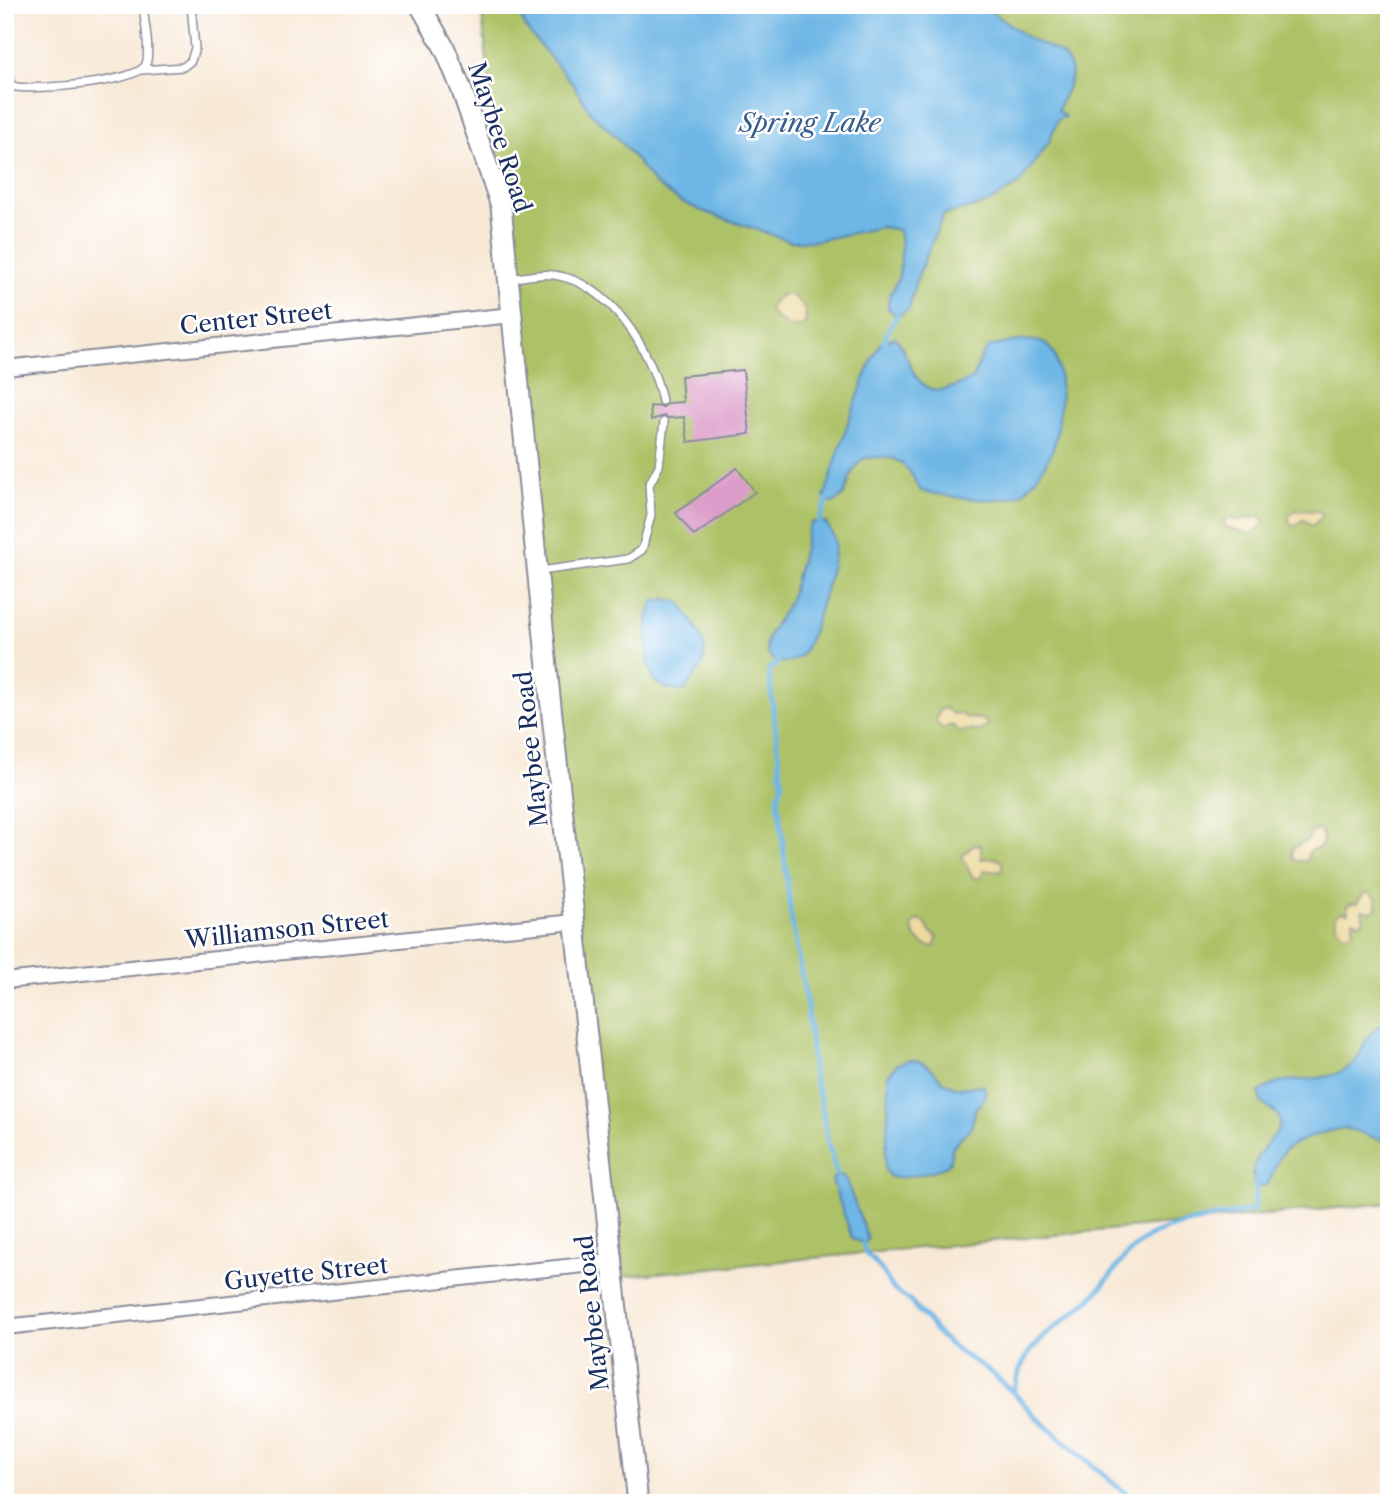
<svg xmlns="http://www.w3.org/2000/svg" width="1394" height="1508" viewBox="0 0 1394 1508" font-family="'Libre Caslon Text',serif">
<style>
.green{fill:#adc266;stroke:#647862;stroke-width:2}
.sand{fill:#eeda9e;stroke:#84847e;stroke-width:2}
.water{fill:#6db6e5;stroke:#4472a2;stroke-width:2}
.lines{fill:none;stroke-linecap:round;stroke-linejoin:round}
.stream{stroke:#6db6e5;stroke-width:5}
.building{fill:#dc9cc9}
.service-casing{stroke:#8a8c9a;stroke-width:10}
.minor-casing{stroke:#8a8c9a;stroke-width:18}
.secondary-casing{stroke:#8a8c9a;stroke-width:23}
.service{stroke:#fff;stroke-width:7}
.minor{stroke:#fff;stroke-width:14}
.secondary{stroke:#fff;stroke-width:19}
.labels{text-anchor:middle;dominant-baseline:central;stroke-width:5;stroke-linejoin:round;paint-order:stroke}
.street-label{font-size:24px;fill:#1b2f5e;stroke:#fff}
.water-label{font-size:26px;font-style:italic;fill:#385e8d;stroke:#fff}
</style>
<rect width="100%" height="100%" fill="#fff"/>
<filter id="ink" filterUnits="userSpaceOnUse"><feTurbulence type="fractalNoise" baseFrequency=".0143" numOctaves="2"/><feDisplacementMap in="SourceGraphic" scale="14" xChannelSelector="R" yChannelSelector="G"/><feConvolveMatrix kernelMatrix="1 2 1 2 8 2 1 2 1" color-interpolation-filters="sRGB"/></filter>
<filter id="wash" filterUnits="userSpaceOnUse"><feTurbulence type="fractalNoise" baseFrequency=".00686" numOctaves="4" result="noise"/><feDisplacementMap in="SourceGraphic" scale="28" xChannelSelector="R" yChannelSelector="G"/><feGaussianBlur stdDeviation="1.57" result="paint"/><feColorMatrix in="noise" values="0 0 0 0 0 0 0 0 0 0 0 0 0 0 0 0 0 1.4 0 .05"/><feComposite in="paint" operator="in"/></filter>
<g filter="url(#wash)">
<rect width="100%" height="100%" fill="#f8e9d7"/>
<polygon class="green" points="481,5 1389,5 1389,1203 616,1277"/>
<g class="sand">
<path d="M789,294C800,301 811,311 804,325C789,332 779,321 769,310C772,301 780,293 789,294Z"/>
<path d="M1296,510C1302,511 1318,510 1322,513V517L1312,526L1303,519L1297,525L1292,524L1289,521V516Z"/>
<polygon points="1259,516 1264,519 1264,524 1251,534 1228,528 1223,524 1227,518 1239,520"/>
<polygon points="945,708 953,714 962,714 968,719 976,718 986,721 988,725 979,731 970,730 960,732 952,725 942,729 936,721 940,710"/>
<polygon points="1313,831 1318,830 1322,832 1323,844 1319,848 1310,850 1306,861 1297,861 1292,858 1292,849 1307,840"/>
<polygon points="974,844 981,845 981,859 995,858 1001,861 1003,867 1000,872 985,870 980,878 973,878 962,856"/>
<polygon points="1364,893 1369,893 1376,898 1377,908 1371,912 1362,910 1364,921 1359,923 1353,920 1353,932 1344,934 1336,925 1336,916 1341,912 1348,913 1347,906 1352,903 1357,903"/>
<path d="M919,920L925,923L930,932L937,937L935,946C923,948 912,937 912,925Z"/>
</g>
<g class="water">
<path d="M512,5H982C995,15 1010,24 1022,34C1038,48 1070,46 1071,74C1071,86 1060,99 1058,111L1066,117L1058,119L1049,142L1019,184L988,203L943,215L915,283L909,309L897,316L888,308C888,294 892,292 897,281C901,272 903,239 898,230L882,227L814,241H790L702,211L680,201L655,184L618,138L591,113L573,84L528,31L518,12Z"/>
<path d="M895,337C902,344 904,352 908,361C923,398 941,395 973,378L982,355L989,347C1004,344 1033,335 1047,345C1067,361 1061,427 1053,449C1049,460 1031,487 1022,493C1000,506 945,496 921,491C916,484 914,477 909,471C897,454 880,456 862,459C858,464 854,469 851,475C846,488 847,498 831,503L824,498L848,422L873,357L881,343Z"/>
<path d="M812,522L826,523C830,529 834,535 835,542C837,555 811,644 802,654C791,668 762,664 767,641C770,626 785,614 790,599C795,584 800,564 804,548C806,538 806,531 812,522Z"/>
<path d="M666,599L681,603L700,634L705,648L702,665L684,691C674,691 660,688 654,679C644,662 645,617 654,601Z"/>
<path d="M1380,1025L1389,1026V1140C1373,1141 1362,1130 1346,1129C1331,1128 1289,1142 1281,1155C1275,1164 1273,1176 1267,1185L1260,1187L1253,1183L1255,1176L1252,1174L1258,1156L1278,1130L1280,1123L1278,1115L1261,1102L1259,1092C1267,1088 1275,1082 1284,1081C1305,1079 1329,1080 1348,1068C1364,1058 1361,1038 1380,1025Z"/>
<path d="M909,1060C935,1060 935,1083 956,1087C964,1089 975,1085 983,1085L986,1093L981,1104L976,1107L971,1128C964,1134 956,1140 952,1149C950,1155 952,1161 947,1165C939,1171 900,1180 891,1177C886,1174 887,1173 885,1168L888,1118V1075L897,1064Z"/>
<polygon points="837,1174 845,1177 868,1239 863,1244 852,1238 832,1180"/>
</g>
<g class="lines">
<g class="stream">
<polyline points="883,345 889,328 897,316"/>
<polyline points="817,528 829,495"/>
<polyline points="779,655 776,665 770,668 769,673 782,784 778,799 791,917 807,1006 814,1077 823,1112 827,1140 837,1174"/>
<polyline points="863,1244 866,1253 880,1268 894,1290 909,1300 942,1338 961,1353 988,1370 1013,1392 1037,1418 1137,1503"/>
<path d="M1013,1392C1016,1382 1019,1371 1024,1361C1040,1332 1072,1318 1094,1295C1114,1274 1127,1247 1154,1234C1185,1220 1221,1217 1254,1210L1256,1180"/>
</g>
</g>
<g id="blocks">
<g class="building">
<polygon points="743,370 750,434 688,442 684,417 669,418 664,416 651,420 650,406 663,407 668,403 683,402 681,376"/>
<polygon points="737,468 755,492 694,536 676,513"/>
</g>
</g>
</g>
<g filter="url(#ink)">
<use href="#blocks" fill-opacity="0" stroke="#8a8c9a" stroke-width="2"/>
<g class="lines">
<defs>
<g id="service">
<path d="M5,53L10,84L16,87C36,90 139,83 146,64C151,51 144,20 143,5"/>
<polyline points="142,70 183,67 191,61 195,48 191,5"/>
<path d="M510,279C524,277 540,273 554,275C610,283 652,350 662,401"/>
<polyline points="540,571 628,559 642,550 651,515 649,485 659,466 664,422"/>
</g>
<g id="minor">
<polyline points="5,368 512,315"/>
<polyline points="5,981 574,922"/>
<polyline points="5,1327 612,1262"/>
</g>
<polyline id="secondary" points="420,5 445,49 461,88 501,206 550,697 638,1503"/>
</defs>
<use href="#service" class="service-casing"/>
<use href="#minor" class="minor-casing"/>
<use href="#secondary" class="secondary-casing"/>
<use href="#service" class="service"/>
<use href="#minor" class="minor"/>
<use href="#secondary" class="secondary"/>
</g>
</g>
<g class="labels">
<g class="street-label">
<text transform="translate(500 137) rotate(72)">Maybee Road</text>
<text transform="translate(256 318) rotate(-6)">Center Street</text>
<text transform="translate(531 749) rotate(-96)">Maybee Road</text>
<text transform="translate(287 929) rotate(-6)">Williamson Street</text>
<text transform="translate(306 1273) rotate(-6)">Guyette Street</text>
<text transform="translate(592 1313) rotate(-96)">Maybee Road</text>
</g>
<g class="water-label">
<text x="810" y="123">Spring Lake</text>
</g>
</g>
<rect width="1394" height="1508" fill="none" stroke="#fff" stroke-width="28"/>
</svg>
